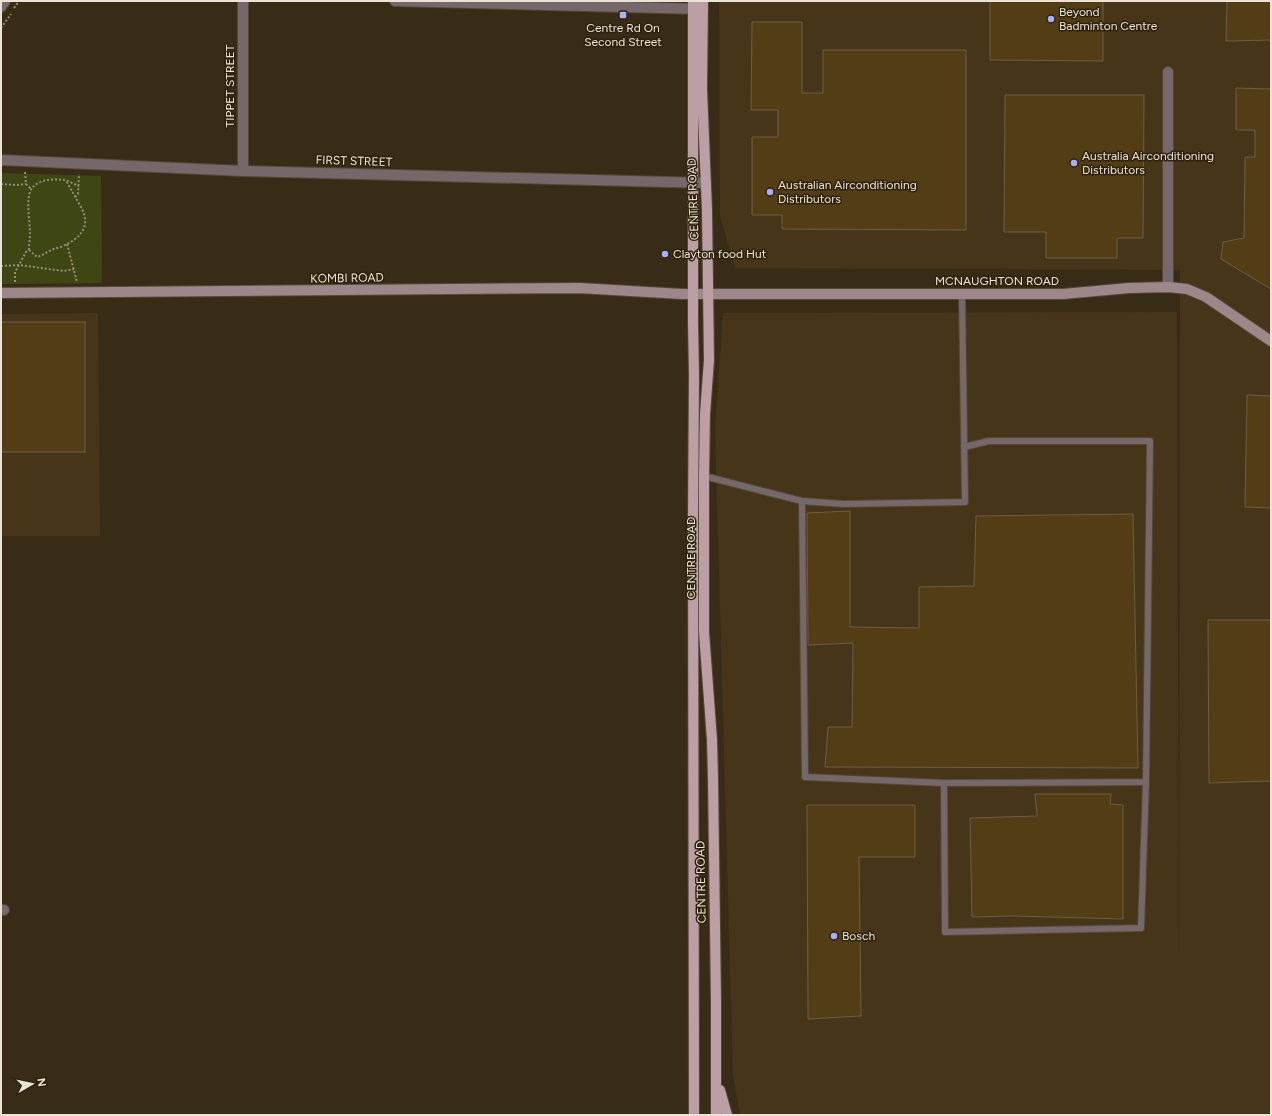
<svg xmlns="http://www.w3.org/2000/svg" width="1272" height="1116" viewBox="0 0 1272 1116" font-family="Figtree,sans-serif">
<style>
.built{fill:#463518}
.green{fill:#3e4713}
.building{fill:#523d15;stroke:#6c5e46}
.lines{fill:none;stroke-linecap:round;stroke-linejoin:round}
.lane-casing{stroke:#554935;stroke-width:8}
.street-casing{stroke:#554935;stroke-width:12}
.secondary-casing{stroke:#554935;stroke-width:12}
.primary-casing{stroke:#554935;stroke-width:12}
.path{stroke:#968c7b;stroke-width:2;stroke-dasharray:2 2;stroke-linecap:butt}
.lane{stroke:#75676a;stroke-width:6}
.street{stroke:#75676a;stroke-width:10}
.secondary{stroke:#9d878b;stroke-width:10}
.primary{stroke:#bb9fa4;stroke-width:10}
.poi-dot{fill:#a5b1fc;stroke:#2f220c;stroke-width:1.5}
.labels{text-anchor:middle;dominant-baseline:central;stroke-width:3;stroke-linejoin:round;paint-order:stroke}
.poi-label{font-size:12px;fill:#ebe3d6;stroke:#2f220c;text-anchor:start}
.street-label{font-size:12px;fill:#ebe3d6;stroke:#2f220c}
</style>
<rect width="100%" height="100%" fill="#392c16"/>
<g class="built">
<polygon points="719,1 1271,1 1271,1115 740,1115 733,1076 715,430 723,313 1177,312 1179,956 1180,270 735,268 720,216"/>
<polygon points="98,313 100,536 1,536 1,314"/>
</g>
<polygon class="green" points="1,173 101,176 102,283 1,284"/>
<g class="building">
<polygon points="990,1 1103,1 1103,61 990,60"/>
<polygon points="1227,1 1271,1 1271,40 1226,41"/>
<polygon points="752,22 802,22 802,93 823,93 823,50 966,50 966,230 782,229 782,215 752,215 752,137 778,137 778,110 751,110"/>
<polygon points="1236,88 1271,89 1271,289 1221,259 1223,242 1244,238 1245,157 1255,157 1255,130 1236,130"/>
<polygon points="1005,95 1144,95 1143,238 1117,238 1117,258 1046,258 1046,232 1004,232"/>
<rect x="1" y="322" width="84" height="130"/>
<polygon points="1247,395 1271,396 1271,508 1245,507"/>
<polygon points="850,511 850,627 919,628 919,587 974,586 976,516 1133,514 1138,768 825,767 828,727 852,727 853,643 808,645 807,513"/>
<polygon points="1208,620 1271,620 1271,781 1209,783"/>
<polygon points="1035,794 1111,794 1110,804 1123,805 1123,919 1014,916 972,917 970,818 1037,816"/>
<polygon points="807,805 915,805 915,857 859,857 861,1016 808,1019"/>
</g>
<g class="lines">
<defs>
<g id="lane">
<polyline points="704,476 802,501 843,504 965,502 962,294"/>
<polyline points="802,501 805,777 944,783 1146,782 1150,441 989,441 964,447"/>
<polyline points="944,783 945,932 1141,928 1146,782"/>
</g>
<g id="street">
<polyline points="243,1 243,171"/>
<polyline points="395,1 700,9"/>
<polyline points="1,7 5,1"/>
<polyline points="1168,72 1168,287"/>
<polyline points="1,160 243,171 706,183"/>
<polyline points="1,910 4,910"/>
</g>
<polyline id="secondary" points="1,293 579,288 682,294 1063,294 1129,288 1168,287 1187,289 1206,297 1271,341"/>
<g id="primary">
<polyline points="693,1 693,322 694,375 693,520 694,1115"/>
<polyline points="703,1 702,89 707,210 709,360 705,414 704,476 704,632 712,740 713,778 716,1002 716,1115"/>
<polyline points="720,1090 727,1115"/>
</g>
</defs>
<use href="#lane" class="lane-casing"/>
<use href="#street" class="street-casing"/>
<use href="#secondary" class="secondary-casing"/>
<use href="#primary" class="primary-casing"/>
<g class="path">
<polyline points="14,8 19,1"/>
<polyline points="1,28 11,14"/>
<polyline points="25,172 26,184 31,189"/>
<polyline points="1,184 17,185 26,184"/>
<polyline points="75,197 78,194 79,174"/>
<polyline points="67,244 77,282"/>
<path d="M29,250L37,257C44,255 48,251 54,249C66,246 84,237 85,223C86,215 81,207 77,200C73,193 70,187 66,181"/>
<polyline points="1,266 19,265 64,271 74,269"/>
<path d="M15,282V272L26,252L29,249C29,244 30,239 30,234C30,222 27,208 29,196C31,180 51,178 64,180C69,181 74,184 79,186"/>
</g>
<use href="#lane" class="lane"/>
<use href="#street" class="street"/>
<use href="#secondary" class="secondary"/>
<use href="#primary" class="primary"/>
</g>
<g class="poi-dot">
<rect x="619" y="11" width="8" height="8" rx="2"/>
<circle cx="1051" cy="19" r="4"/>
<circle cx="1074" cy="163" r="4"/>
<circle cx="770" cy="192" r="4"/>
<circle cx="665" cy="254" r="4"/>
<circle cx="834" cy="936" r="4"/>
</g>
<g class="labels">
<g class="poi-label">
<text x="1059" y="12">Beyond<tspan x="1059" dy="14">Badminton Centre</tspan></text>
<text x="623" y="28" text-anchor="middle">Centre Rd On<tspan x="623" dy="14">Second Street</tspan></text>
<text x="1082" y="156">Australia Airconditioning<tspan x="1082" dy="14">Distributors</tspan></text>
<text x="778" y="185">Australian Airconditioning<tspan x="778" dy="14">Distributors</tspan></text>
<text x="673" y="254">Clayton food Hut</text>
<text x="842" y="936">Bosch</text>
</g>
<g class="street-label">
<text transform="translate(230 86) rotate(-90)">TIPPET STREET</text>
<text transform="translate(354 161) rotate(2)">FIRST STREET</text>
<text transform="translate(693 199) rotate(-92)">CENTRE ROAD</text>
<text transform="translate(347 278) rotate(-1)">KOMBI ROAD</text>
<text x="997" y="281">MCNAUGHTON ROAD</text>
<text transform="translate(691 558) rotate(-90)">CENTRE ROAD</text>
<text transform="translate(701 882) rotate(-91)">CENTRE ROAD</text>
</g>
</g>
<rect width="1272" height="1116" fill="none" stroke="#ebe3d6" stroke-width="4"/>
<g transform="translate(32 1084) rotate(81)" stroke="#2f220c" stroke-width="3" paint-order="stroke">
<path d="M0-3L7 15L0 10L-7 15Z" fill="#ebe3d6"/>
<text y="-6" font-size="11" font-weight="bold" text-anchor="middle" fill="#ebe3d6">N</text>
</g>
</svg>
